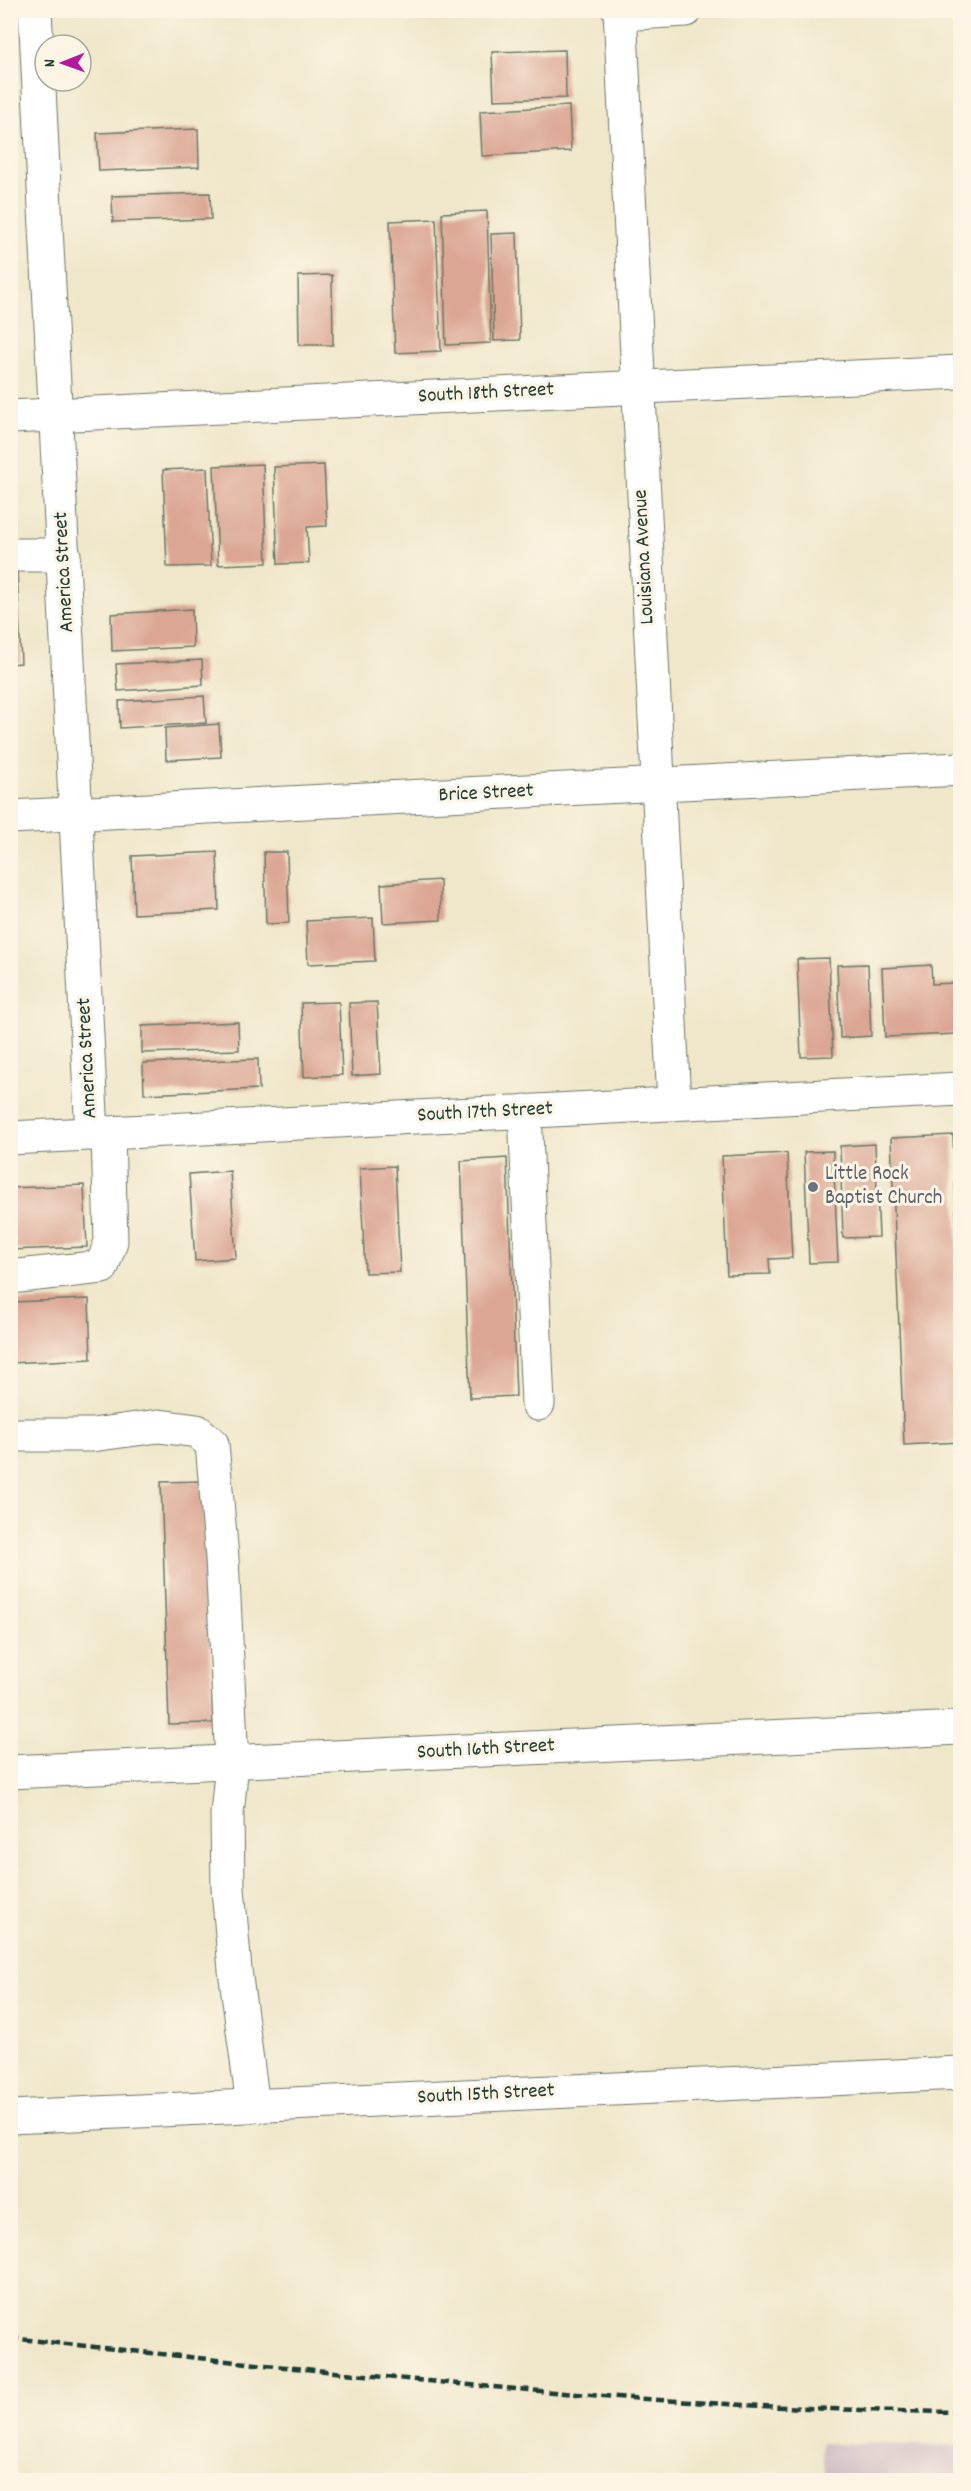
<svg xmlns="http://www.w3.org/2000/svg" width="971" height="2491" viewBox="0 0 971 2491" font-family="Dekko,sans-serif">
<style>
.industrial{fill:#d2bec5}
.building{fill:#dba693}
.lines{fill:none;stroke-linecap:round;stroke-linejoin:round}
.minor-casing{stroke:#687868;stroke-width:35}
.minor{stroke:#fff;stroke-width:33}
.rail{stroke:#1f3d34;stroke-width:4.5;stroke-dasharray:9 4.5;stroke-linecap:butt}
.worship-dot{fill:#6b7280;stroke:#fcf5e5;stroke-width:2}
.labels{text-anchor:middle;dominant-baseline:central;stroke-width:6;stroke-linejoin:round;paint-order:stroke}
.street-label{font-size:21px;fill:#1f3d34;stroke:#fcf5e5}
.worship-label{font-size:21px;fill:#5b616d;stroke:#fcf5e5;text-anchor:start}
</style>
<rect width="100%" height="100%" fill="#fcf5e5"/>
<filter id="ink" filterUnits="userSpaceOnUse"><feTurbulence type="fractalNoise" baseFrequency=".0167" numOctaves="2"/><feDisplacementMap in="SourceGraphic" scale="12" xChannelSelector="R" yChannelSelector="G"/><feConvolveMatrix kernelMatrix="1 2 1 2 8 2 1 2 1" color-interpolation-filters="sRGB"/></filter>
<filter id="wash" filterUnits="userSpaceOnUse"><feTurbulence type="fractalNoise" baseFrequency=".008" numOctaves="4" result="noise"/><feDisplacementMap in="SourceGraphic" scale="24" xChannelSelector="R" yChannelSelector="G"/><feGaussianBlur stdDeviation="1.35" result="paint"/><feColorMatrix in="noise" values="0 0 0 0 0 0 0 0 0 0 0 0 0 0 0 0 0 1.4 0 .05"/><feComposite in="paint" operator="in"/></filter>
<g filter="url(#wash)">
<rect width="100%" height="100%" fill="#f0e7ca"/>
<polygon class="industrial" points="821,2443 960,2446 960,2480 825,2480"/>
<g id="blocks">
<g class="building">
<polygon points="565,50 566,98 494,100 492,52"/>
<polygon points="569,106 571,151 482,156 480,111"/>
<polygon points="198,129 199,167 99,171 97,133"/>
<polygon points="210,193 211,219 113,222 112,196"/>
<polygon points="487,211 491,343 446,345 442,213"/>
<polygon points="436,219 441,351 395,353 390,221"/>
<polygon points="517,233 520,340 494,341 491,234"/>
<polygon points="332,275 333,345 299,345 298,276"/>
<polygon points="263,464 267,563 218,565 214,466"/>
<polygon points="324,465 327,526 307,527 309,563 278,564 274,467"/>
<polygon points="207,468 211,566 167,567 163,470"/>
<polygon points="10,568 17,568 21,663 10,664"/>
<polygon points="192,609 193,647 112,651 111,614"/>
<polygon points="202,660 203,685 118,691 116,664"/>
<polygon points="204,696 206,723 120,728 119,701"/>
<polygon points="219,724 221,757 166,760 165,728"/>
<polygon points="217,852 219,910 134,914 132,856"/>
<polygon points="264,852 287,852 289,923 266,924"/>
<polygon points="440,880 441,920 383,923 381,884"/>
<polygon points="373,918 375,961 308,964 306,921"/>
<polygon points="829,958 833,1056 801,1057 797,959"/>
<polygon points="868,964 871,1036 840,1038 837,965"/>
<polygon points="931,965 932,984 956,983 958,1034 885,1037 882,968"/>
<polygon points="339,1002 342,1075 304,1077 301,1003"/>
<polygon points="377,1002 381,1074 352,1076 349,1003"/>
<polygon points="238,1022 239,1050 142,1053 142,1026"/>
<polygon points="258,1059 259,1089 144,1094 143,1063"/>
<polygon points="953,1135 960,1302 960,1442 904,1445 891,1138"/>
<polygon points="875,1144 879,1237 843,1238 840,1146"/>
<polygon points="833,1151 838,1262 809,1263 804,1152"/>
<polygon points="787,1153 792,1258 769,1259 770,1274 727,1275 722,1156"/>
<polygon points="507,1158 516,1396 470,1398 461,1161"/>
<polygon points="395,1166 400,1272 365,1273 360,1168"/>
<polygon points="230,1171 236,1258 195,1261 189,1174"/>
<polygon points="84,1185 87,1247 10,1250 10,1188"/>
<polygon points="89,1299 91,1359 10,1363 10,1302"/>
<polygon points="204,1481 213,1723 169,1724 161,1482"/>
</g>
</g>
</g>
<g filter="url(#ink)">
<use href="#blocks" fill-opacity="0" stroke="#687868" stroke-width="1.5"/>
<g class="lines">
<defs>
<g id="minor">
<polyline points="35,10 92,1134"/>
<polyline points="620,10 674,1103"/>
<polyline points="620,14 686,10"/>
<polyline points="10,417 960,372"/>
<polyline points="10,555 64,555"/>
<polyline points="10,817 960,769"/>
<polyline points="525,1111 538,1404"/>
<polyline points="10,1138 960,1089"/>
<polyline points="10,1277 102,1267 111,1241 108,1134"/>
<polyline points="10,1435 92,1435 159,1426 197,1431 212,1444 222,1558 232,1762 227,1815 228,1888 235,1970 253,2106"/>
<polyline points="10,1772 960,1728"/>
<polyline points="10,2117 960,2073"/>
</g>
</defs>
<use href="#minor" class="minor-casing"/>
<use href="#minor" class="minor"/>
<path class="rail" d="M10,2338C326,2371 643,2409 960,2412"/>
</g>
</g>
<circle class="worship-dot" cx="813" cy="1187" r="6"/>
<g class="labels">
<g class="street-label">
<text transform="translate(486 394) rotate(-3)">South 18th Street</text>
<text transform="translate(645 557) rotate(-93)">Louisiana Avenue</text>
<text transform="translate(65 572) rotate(-93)">America Street</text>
<text transform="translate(486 794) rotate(-3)">Brice Street</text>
<text transform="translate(88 1058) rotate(-93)">America Street</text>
<text transform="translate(485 1113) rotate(-3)">South 17th Street</text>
<text transform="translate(486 1750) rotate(-3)">South 16th Street</text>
<text transform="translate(486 2095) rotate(-3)">South 15th Street</text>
</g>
<g class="worship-label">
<text x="825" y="1175">Little Rock<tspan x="825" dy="24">Baptist Church</tspan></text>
</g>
</g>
<rect width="971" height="2491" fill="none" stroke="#fcf5e5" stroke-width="36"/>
<g transform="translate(63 63) rotate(269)"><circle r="28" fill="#fcf5e5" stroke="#a4ab9e" stroke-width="1.5"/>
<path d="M0-4.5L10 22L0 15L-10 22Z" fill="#b5179e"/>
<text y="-9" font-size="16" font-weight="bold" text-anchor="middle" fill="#1f3d34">N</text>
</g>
</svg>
